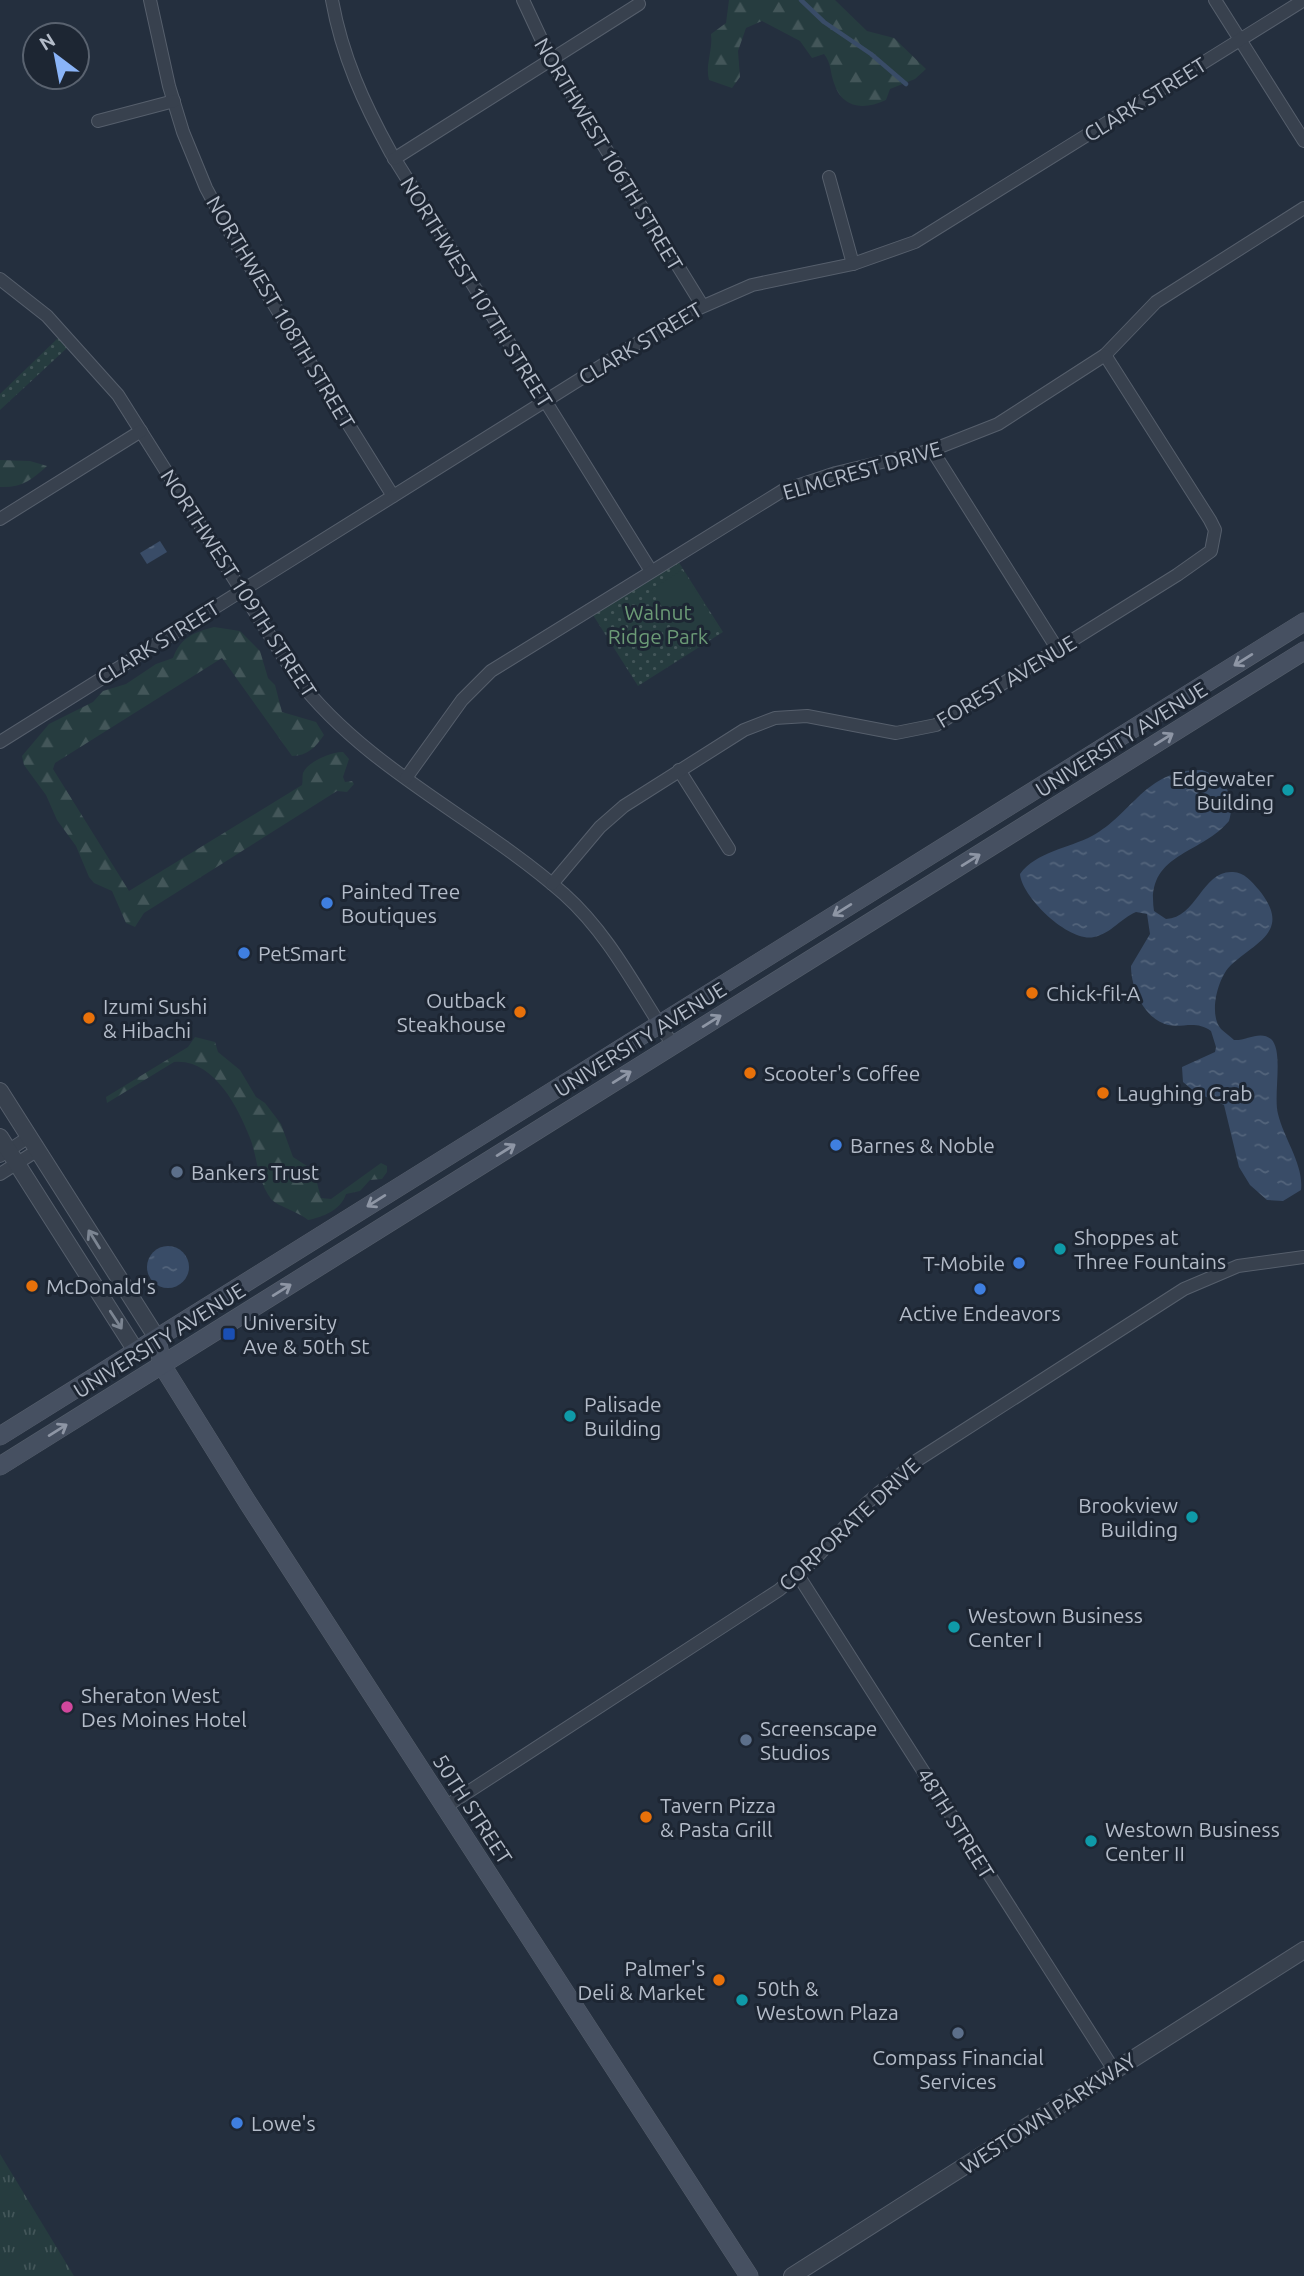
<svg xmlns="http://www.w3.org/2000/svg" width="1304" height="2276" viewBox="0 0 1304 2276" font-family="Ubuntu,sans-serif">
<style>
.grass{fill:url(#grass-tufts)}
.forest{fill:url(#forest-firs)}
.park{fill:url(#park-dots)}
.garden{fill:#263c3f}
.water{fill:url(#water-ripples)}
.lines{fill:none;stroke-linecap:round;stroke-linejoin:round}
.stream{stroke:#394c67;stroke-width:4.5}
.minor-casing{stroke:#565f6c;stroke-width:14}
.tertiary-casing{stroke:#565f6c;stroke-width:18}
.secondary-casing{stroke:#565f6c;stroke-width:19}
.minor{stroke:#38414e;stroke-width:12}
.tertiary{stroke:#38414e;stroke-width:16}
.secondary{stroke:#465061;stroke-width:18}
.oneway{stroke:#8e96a5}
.oneway2{stroke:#7c8592}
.culture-dot{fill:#0f9aa8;stroke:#1d2633;stroke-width:2.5}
.shop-dot{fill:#3f7fe0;stroke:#1d2633;stroke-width:2.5}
.food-dot{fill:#e8710a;stroke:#1d2633;stroke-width:2.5}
.service-dot{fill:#5c6f8a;stroke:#1d2633;stroke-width:2.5}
.transit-dot{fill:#1a4fb4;stroke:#1d2633;stroke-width:2.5}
.hotel-dot{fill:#d1479c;stroke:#1d2633;stroke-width:2.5}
.labels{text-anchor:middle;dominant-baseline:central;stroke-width:6;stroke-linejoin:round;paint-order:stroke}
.street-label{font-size:21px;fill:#b4bcc9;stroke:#1d2633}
.park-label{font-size:21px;fill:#6b9a76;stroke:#1d2633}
.poi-label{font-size:21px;fill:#b4bcc9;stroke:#1d2633;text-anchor:start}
</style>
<defs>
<pattern id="grass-tufts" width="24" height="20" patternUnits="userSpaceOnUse" patternTransform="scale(1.75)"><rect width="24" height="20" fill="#263c3f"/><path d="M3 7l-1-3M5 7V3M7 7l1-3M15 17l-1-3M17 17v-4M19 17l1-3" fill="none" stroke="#435659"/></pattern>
<pattern id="forest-firs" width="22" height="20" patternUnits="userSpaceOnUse" patternTransform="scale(1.75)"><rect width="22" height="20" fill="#263c3f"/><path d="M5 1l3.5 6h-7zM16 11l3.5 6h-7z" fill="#435659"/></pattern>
<pattern id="park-dots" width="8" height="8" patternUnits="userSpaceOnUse" patternTransform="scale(1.75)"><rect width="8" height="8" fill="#263c3f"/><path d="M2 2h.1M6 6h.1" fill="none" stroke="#435659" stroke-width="1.8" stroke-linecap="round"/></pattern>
<pattern id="water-ripples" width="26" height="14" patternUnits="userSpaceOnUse" patternTransform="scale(1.75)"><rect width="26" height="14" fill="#394c67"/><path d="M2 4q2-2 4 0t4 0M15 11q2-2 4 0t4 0" fill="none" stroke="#53647b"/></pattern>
</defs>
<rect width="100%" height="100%" fill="#242f3e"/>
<polygon class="grass" points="0,2154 74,2276 0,2276"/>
<g class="forest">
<path d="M729,0H835L867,31L894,38L926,69L915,79L890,89L886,100C862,111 841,108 833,80C830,70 831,63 824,54L812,58L800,41L762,21L746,28L738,51L740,77L732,88L709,80C705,64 713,51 711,34L726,23Z"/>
<path d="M0,460L30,461L47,466C32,480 21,488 0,487Z"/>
<path d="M214,627L240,631L260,651L268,678L275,685L282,712L316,722L324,735C316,747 307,756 292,756L222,658L55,763L53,769L129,891L302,785C303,781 302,777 303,773C307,762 333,751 343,752L349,759L343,777L345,782L352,781L354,784L347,792L337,791L144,913L135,927L126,923L112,891L94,883L89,877L76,846L57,820L46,795L24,765L22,756L49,724L93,702L103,691L126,684L156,664L173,658C180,638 194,632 214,627Z"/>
<path d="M195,1037L215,1042L218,1052L240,1070L256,1097L265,1103L281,1124L293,1157L307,1166L316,1179L321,1198L331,1199L381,1163L387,1166V1172L382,1179L370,1180L360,1191L346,1194C341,1210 323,1217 308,1220C297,1211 277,1206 271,1199C257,1180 258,1159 250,1138C238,1107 213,1058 174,1062L107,1103L106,1097L188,1047Z"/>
</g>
<g class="park">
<polygon points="58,338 67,348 0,410 0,394"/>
<polygon points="678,561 723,632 638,686 593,615"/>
</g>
<polygon class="garden" points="682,570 720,630 689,649 651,590"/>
<g class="water">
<polygon points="160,541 167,552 147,564 140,553"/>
<path d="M1202,770C1226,778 1236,797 1229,821C1201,855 1145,853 1154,911L1166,919C1197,918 1202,870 1233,872C1244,872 1252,882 1259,890C1292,931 1257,941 1231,965C1218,977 1208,1014 1221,1029C1225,1033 1230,1036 1234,1040C1246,1041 1260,1030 1271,1039C1284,1051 1273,1095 1278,1114C1284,1139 1304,1165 1301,1190L1283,1201L1267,1200L1250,1185L1239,1167L1224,1105L1195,1092L1183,1082L1182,1067L1215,1052L1216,1047L1211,1031C1196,1020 1183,1028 1168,1025C1144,1019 1131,988 1131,966L1150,934L1147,914L1136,912C1121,918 1112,933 1094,937C1070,943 1022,898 1020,874C1036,852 1069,848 1092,836C1133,814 1145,769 1202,770Z"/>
<circle cx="168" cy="1267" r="21"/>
</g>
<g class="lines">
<polyline class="stream" points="801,0 824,22 871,54 906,84"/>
<defs>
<g id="minor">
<polyline points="150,0 169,86 183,132 206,188 235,242 393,496"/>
<path d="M332,0C342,56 364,104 391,153L651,571"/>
<polyline points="523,0 551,60 702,305"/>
<polyline points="1215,0 1304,141"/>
<polyline points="98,121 174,101"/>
<polyline points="394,159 639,4"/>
<polyline points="829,177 853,264"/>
<path d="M0,279L47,316L118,395L296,677C367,770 478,818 564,894C611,936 638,993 673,1045"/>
<polyline points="932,450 1058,650"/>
<polyline points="0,519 141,431"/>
<polyline points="0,742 681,316 752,285 853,264 915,242 1304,0"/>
<polyline points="679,770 729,849"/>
<polyline points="406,778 462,700 491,671 782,491 836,473 932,450 998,424 1105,355 1156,302 1304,208"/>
<polyline points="552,884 600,827 624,806 744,730 775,718 807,716 896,733 936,725 1177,575 1211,551 1215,530 1210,520 1105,355"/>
<polyline points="0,1156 29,1137"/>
<polyline points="0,1174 38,1150"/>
<polyline points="798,1575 1114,2070"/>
<polyline points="445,1807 779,1590 813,1561 867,1503 916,1461 1184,1289 1238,1266 1304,1257"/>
</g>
<g id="tertiary">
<polyline points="0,1091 157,1338"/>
<polyline points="0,1137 136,1351"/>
<polyline points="792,2276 1304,1950"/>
</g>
<g id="secondary">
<polyline points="157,1338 162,1365 248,1503 749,2276"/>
<polyline points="0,1436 1304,622"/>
<polyline points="0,1466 1304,651"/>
</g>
</defs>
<use href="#minor" class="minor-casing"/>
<use href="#tertiary" class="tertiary-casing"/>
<use href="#secondary" class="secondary-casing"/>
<use href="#minor" class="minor"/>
<use href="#tertiary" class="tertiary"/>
<use href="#secondary" class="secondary"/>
</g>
<defs><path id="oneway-shaft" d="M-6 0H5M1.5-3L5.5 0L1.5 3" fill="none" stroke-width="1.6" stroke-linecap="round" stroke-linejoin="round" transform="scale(1.75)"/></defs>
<g class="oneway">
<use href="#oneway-shaft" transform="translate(1243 660) rotate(148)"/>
<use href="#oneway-shaft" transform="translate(1164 739) rotate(-32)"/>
<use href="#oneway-shaft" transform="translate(971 860) rotate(-32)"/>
<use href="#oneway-shaft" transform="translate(842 910) rotate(148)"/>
<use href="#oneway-shaft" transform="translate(712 1021) rotate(-32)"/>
<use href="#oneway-shaft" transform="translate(622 1077) rotate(-32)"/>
<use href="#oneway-shaft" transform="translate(506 1150) rotate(-32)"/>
<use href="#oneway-shaft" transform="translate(376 1201) rotate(148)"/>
<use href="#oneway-shaft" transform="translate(282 1290) rotate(-32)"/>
<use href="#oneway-shaft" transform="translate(58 1430) rotate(-32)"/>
</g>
<g class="oneway2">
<use href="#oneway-shaft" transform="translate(94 1239) rotate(-122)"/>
<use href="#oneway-shaft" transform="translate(116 1320) rotate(57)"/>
</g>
<g class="culture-dot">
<circle cx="1288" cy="790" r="7"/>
<circle cx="1060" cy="1249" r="7"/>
<circle cx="570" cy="1416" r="7"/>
<circle cx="1192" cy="1517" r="7"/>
<circle cx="954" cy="1627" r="7"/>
<circle cx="1091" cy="1841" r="7"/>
<circle cx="742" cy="2000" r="7"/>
</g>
<g class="shop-dot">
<circle cx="327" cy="903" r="7"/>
<circle cx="244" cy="953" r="7"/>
<circle cx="836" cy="1145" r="7"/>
<circle cx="1019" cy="1263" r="7"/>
<circle cx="980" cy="1289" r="7"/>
<circle cx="237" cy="2123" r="7"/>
</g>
<g class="food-dot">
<circle cx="1032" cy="993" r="7"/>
<circle cx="520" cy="1012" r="7"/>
<circle cx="89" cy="1018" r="7"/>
<circle cx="750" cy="1073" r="7"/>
<circle cx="1103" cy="1093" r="7"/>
<circle cx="32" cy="1286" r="7"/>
<circle cx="646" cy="1817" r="7"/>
<circle cx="719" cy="1980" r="7"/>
</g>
<g class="service-dot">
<circle cx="177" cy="1172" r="7"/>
<circle cx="746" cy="1740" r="7"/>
<circle cx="958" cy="2033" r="7"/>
</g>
<rect class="transit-dot" x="222" y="1327" width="14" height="14" rx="3.5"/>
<circle class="hotel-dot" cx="67" cy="1707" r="7"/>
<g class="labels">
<g class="street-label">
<text transform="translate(1145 99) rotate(-32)">CLARK STREET</text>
<text transform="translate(609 154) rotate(59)">NORTHWEST 106TH STREET</text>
<text transform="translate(477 292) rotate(58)">NORTHWEST 107TH STREET</text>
<text transform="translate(281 312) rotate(59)">NORTHWEST 108TH STREET</text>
<text transform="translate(640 343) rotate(-31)">CLARK STREET</text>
<text transform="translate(862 470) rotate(-16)">ELMCREST DRIVE</text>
<text transform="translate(239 583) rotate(57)">NORTHWEST 109TH STREET</text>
<text transform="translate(158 642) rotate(-32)">CLARK STREET</text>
<text transform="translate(1006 681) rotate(-31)">FOREST AVENUE</text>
<text transform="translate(1121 739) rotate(-32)">UNIVERSITY AVENUE</text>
<text transform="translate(640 1039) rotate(-32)">UNIVERSITY AVENUE</text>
<text transform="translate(159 1340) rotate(-32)">UNIVERSITY AVENUE</text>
<text transform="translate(849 1524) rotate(-43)">CORPORATE DRIVE</text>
<text transform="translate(473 1809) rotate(57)">50TH STREET</text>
<text transform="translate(956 1823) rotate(58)">48TH STREET</text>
<text transform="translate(1048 2113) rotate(-33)">WESTOWN PARKWAY</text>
</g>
<g class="park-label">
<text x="658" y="612">Walnut<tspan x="658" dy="24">Ridge Park</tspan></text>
</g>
<g class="poi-label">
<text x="1274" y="778" text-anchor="end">Edgewater<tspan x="1274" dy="24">Building</tspan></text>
<text x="341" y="891">Painted Tree<tspan x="341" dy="24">Boutiques</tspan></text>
<text x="258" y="953">PetSmart</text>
<text x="1046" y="993">Chick-fil-A</text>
<text x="506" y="1000" text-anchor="end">Outback<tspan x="506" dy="24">Steakhouse</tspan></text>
<text x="103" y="1006">Izumi Sushi<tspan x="103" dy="24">&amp; Hibachi</tspan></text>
<text x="764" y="1073">Scooter's Coffee</text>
<text x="1117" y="1093">Laughing Crab</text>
<text x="850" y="1145">Barnes &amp; Noble</text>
<text x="191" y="1172">Bankers Trust</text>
<text x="1074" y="1237">Shoppes at<tspan x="1074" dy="24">Three Fountains</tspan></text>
<text x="1005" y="1263" text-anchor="end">T-Mobile</text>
<text x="46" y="1286">McDonald's</text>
<text x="980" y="1313" text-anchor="middle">Active Endeavors</text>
<text x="243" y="1322">University<tspan x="243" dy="24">Ave &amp; 50th St</tspan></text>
<text x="584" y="1404">Palisade<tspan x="584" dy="24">Building</tspan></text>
<text x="1178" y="1505" text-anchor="end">Brookview<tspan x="1178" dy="24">Building</tspan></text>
<text x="968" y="1615">Westown Business<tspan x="968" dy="24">Center I</tspan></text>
<text x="81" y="1695">Sheraton West<tspan x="81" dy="24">Des Moines Hotel</tspan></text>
<text x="760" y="1728">Screenscape<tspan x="760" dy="24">Studios</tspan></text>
<text x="660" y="1805">Tavern Pizza<tspan x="660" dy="24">&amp; Pasta Grill</tspan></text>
<text x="1105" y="1829">Westown Business<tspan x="1105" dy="24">Center II</tspan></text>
<text x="705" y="1968" text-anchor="end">Palmer's<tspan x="705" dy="24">Deli &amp; Market</tspan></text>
<text x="756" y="1988">50th &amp;<tspan x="756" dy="24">Westown Plaza</tspan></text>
<text x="958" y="2057" text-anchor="middle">Compass Financial<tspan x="958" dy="24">Services</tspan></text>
<text x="251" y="2123">Lowe's</text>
</g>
</g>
<g transform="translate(56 56) rotate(328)"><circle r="33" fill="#1d2633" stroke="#59626f" stroke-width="2"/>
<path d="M0-5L12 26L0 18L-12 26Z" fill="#8ab4f8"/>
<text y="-10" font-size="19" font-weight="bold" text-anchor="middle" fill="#b4bcc9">N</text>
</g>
</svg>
